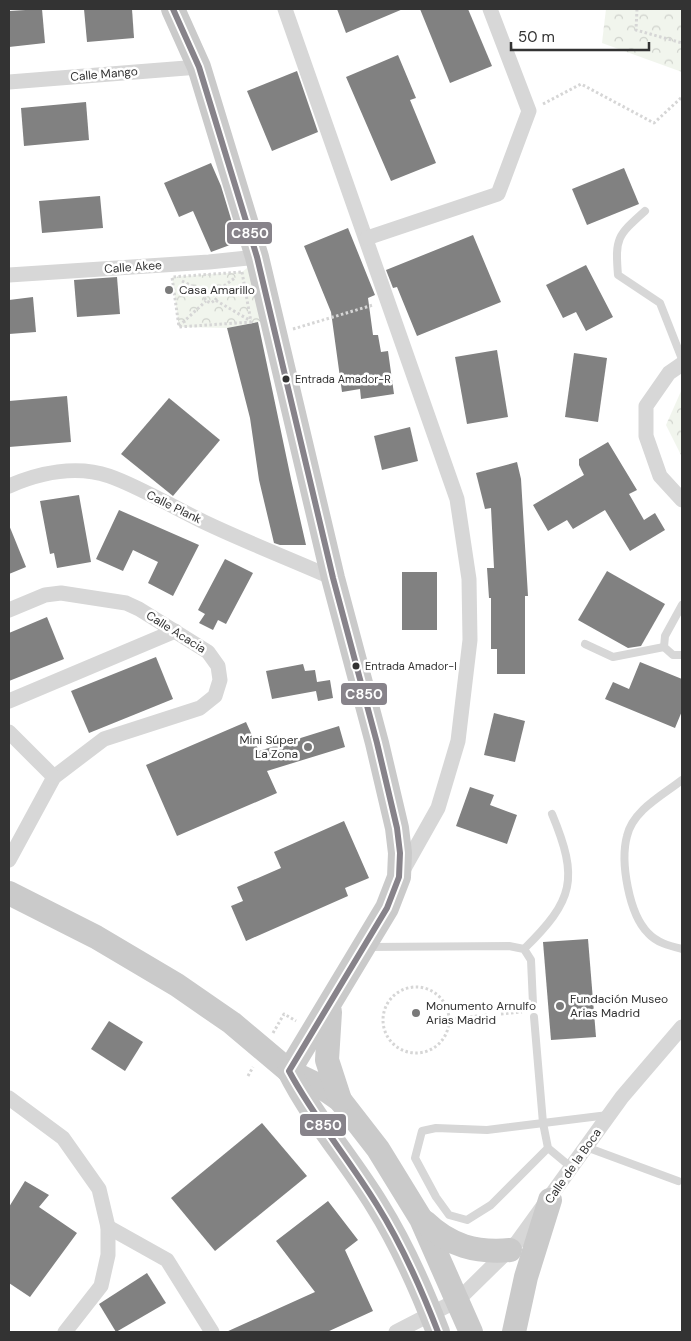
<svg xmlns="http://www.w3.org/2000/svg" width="691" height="1341" viewBox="0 0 691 1341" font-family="'DM Sans',sans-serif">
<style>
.forest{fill:url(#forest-crowns)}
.building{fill:#818181}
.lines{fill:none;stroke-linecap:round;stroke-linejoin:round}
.path{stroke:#d6d6d6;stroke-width:3;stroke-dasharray:2.5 2.5;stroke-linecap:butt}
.lane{stroke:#d7d7d7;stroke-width:8}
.street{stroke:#d7d7d7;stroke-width:15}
.primary{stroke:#cacaca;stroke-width:24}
.bus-1-casing{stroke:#fff;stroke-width:10}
.bus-1{stroke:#87838a;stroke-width:6}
.poi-dot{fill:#7a7a7a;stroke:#fff;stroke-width:2}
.bus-dot{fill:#333;stroke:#fff;stroke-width:2}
.labels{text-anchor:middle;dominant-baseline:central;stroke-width:5;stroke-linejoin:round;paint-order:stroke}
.bus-label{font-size:11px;fill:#333;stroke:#fff;text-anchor:start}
.street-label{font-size:12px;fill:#333;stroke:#fff}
.poi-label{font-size:12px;fill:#333;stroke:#fff;text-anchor:start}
.line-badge{stroke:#fff;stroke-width:2}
.badge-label{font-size:14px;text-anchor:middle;font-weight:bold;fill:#fff}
</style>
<defs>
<pattern id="forest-crowns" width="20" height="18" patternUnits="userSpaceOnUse" patternTransform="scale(1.25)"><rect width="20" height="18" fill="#f1f5ed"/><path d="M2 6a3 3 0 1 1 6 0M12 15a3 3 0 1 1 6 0" fill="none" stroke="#cfd2cc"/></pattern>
</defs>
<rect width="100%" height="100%" fill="#fff"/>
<g class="forest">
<polygon points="606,9 682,9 682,72 602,43"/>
<polygon points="252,264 262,321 227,328 179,327 172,277 242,272"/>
<polygon points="682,389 682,457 666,425"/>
</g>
<g class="building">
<polygon points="42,9 45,43 9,47 9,11"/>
<polygon points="84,9 132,9 134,38 87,42"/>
<polygon points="337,9 403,9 346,33"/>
<polygon points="420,9 468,9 492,66 450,83"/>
<polygon points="398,55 416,98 410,100 436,163 391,181 346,77"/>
<polygon points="297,71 318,132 272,151 247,91"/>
<polygon points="86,102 89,140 24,146 21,108"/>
<polygon points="211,163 221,186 238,242 211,252 193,211 179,217 164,183"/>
<polygon points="624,168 639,204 587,225 572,189"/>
<polygon points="100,196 103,228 42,233 39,201"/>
<polygon points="348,228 375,295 368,298 373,335 378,335 381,352 388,351 394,394 361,399 360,389 342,392 331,312 304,246"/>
<polygon points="473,235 501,302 417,336 397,287 393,288 386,270"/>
<polygon points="586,265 613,317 586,331 576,312 563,318 546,285"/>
<polygon points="117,277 120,314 77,317 74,280"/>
<polygon points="33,297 36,332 9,334 9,300"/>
<polygon points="258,322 291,479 306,545 280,545 274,543 259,480 250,418 227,328"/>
<polygon points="497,350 508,417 467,424 455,357"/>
<polygon points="574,353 607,358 598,422 565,417"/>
<polygon points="67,396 71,442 9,447 9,401"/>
<polygon points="169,398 220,440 173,496 121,454"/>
<polygon points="410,427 418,461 382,470 374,436"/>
<polygon points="608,442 637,490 629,494 644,520 655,513 665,530 630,551 605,510 573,529 567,520 548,531 533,505 584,475 579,465 579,459"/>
<polygon points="517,462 521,479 528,596 525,596 525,674 497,674 497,649 491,649 491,598 489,598 487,568 494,568 491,508 485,509 476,473"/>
<polygon points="79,495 91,562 57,568 54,553 50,554 40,501"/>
<polygon points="119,510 199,545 173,596 148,583 158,562 133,550 123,571 96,559"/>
<polygon points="9,525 26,567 9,574"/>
<polygon points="225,559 253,573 226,624 218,620 213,630 199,623 205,614 198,610"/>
<polygon points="607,571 665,604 641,646 628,648 578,620"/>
<rect x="402" y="572" width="35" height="58"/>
<polygon points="47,617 64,659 9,681 9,633"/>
<polygon points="156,657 173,699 89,733 71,691"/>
<polygon points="640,662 682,679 682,711 675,728 605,699 613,682 629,689"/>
<polygon points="303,664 305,671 315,670 317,682 330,680 333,698 318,701 316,691 272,699 266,671"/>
<polygon points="494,713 525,721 515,762 484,755"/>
<polygon points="246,722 259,751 339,726 345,747 267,771 277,793 177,836 146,765"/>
<polygon points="470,787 494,795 490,805 517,815 507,844 456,826"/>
<polygon points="344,821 369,878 345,888 348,896 246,941 231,906 243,901 237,887 281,868 274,852"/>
<polygon points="588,939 596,1037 551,1040 543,942"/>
<polygon points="109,1021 143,1042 125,1071 91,1049"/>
<polygon points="262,1123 307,1176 215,1251 171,1198"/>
<polygon points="25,1181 49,1195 39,1207 77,1233 30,1297 9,1283 9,1207"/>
<polygon points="328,1201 358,1240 345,1250 373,1311 327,1332 226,1332 315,1292 276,1241"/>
<polygon points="147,1273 166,1303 116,1332 99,1304"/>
</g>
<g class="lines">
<g class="path">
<polyline points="637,9 636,30 682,43"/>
<polyline points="543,104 581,84 654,123 682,97"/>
<polygon points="242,272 251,322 179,327 172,277"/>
<polyline points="182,281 206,293"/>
<polyline points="216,292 236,277"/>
<polyline points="215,300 218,297 216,292 206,293 204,297 206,301 211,303 215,300 251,321"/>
<polyline points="179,326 206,301"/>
<polyline points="293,329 373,305"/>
<circle cx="416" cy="1020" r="33"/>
<polyline points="501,1014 522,1012"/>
<polyline points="450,1019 487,1015"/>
<polyline points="273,1033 284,1014 296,1021"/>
<polyline points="248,1076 253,1067"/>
</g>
<g class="lane">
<path d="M645,211C617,236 615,238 618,275L660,303L682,359"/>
<polyline points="682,605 665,636 664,647 673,655 682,655"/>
<polyline points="585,644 613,657 664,647"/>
<path d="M682,780C663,795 633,810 627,836C620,862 629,914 648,933C657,943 670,946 682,949"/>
<polyline points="369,947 509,946 524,949 531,960 533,1004"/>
<path d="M524,949C574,900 579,879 552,814"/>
<polyline points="534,1017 543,1123 548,1148 572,1168"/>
<polyline points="586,1147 678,1181"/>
<polyline points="548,1148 491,1205 467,1220 449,1215 436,1197 415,1158 422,1131 436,1128 487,1130 608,1115"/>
</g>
<g class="street">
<polyline points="285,9 457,499 469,579 470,640 458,741 438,808 402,872"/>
<polyline points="9,82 199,67"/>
<polyline points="367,238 498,194 529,111 490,9"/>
<polyline points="9,275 209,262 257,257"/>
<polyline points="682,364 669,373 646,406 646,436 660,476 682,500"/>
<path d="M9,486C39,473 76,465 109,476C138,486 175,508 204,522C246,542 290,559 333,578"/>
<polyline points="9,610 45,595 61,593 126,603 139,609 208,652 218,666 220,680 215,696 200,708 104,739 54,777 9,860"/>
<polyline points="9,701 175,631"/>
<polyline points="9,732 54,777"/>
<polyline points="9,1098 63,1138 99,1189 108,1227 108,1255 101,1286 65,1332"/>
<polyline points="108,1227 167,1260 212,1332"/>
<polyline points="396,1332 458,1300 518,1241 622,1097 682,1027"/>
</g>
<g class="primary">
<polyline points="173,9 199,67 257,257 333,578 377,743 397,828 400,853 399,877 387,908 289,1071"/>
<polyline points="9,893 96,937 177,985 232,1023 289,1071 320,1086 340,1100 378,1149 421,1219 471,1332"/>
<polyline points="330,1012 327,1060 340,1100"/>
<path d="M289,1071C313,1119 349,1159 377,1205C402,1245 421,1288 438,1332"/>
<path d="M425,1222C450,1246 476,1253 510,1250"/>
<polyline points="514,1332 526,1277 550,1200"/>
</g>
<defs>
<path id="bus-1" d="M173,9L199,67L257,257L333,578L377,743L397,828L400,853L399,877L387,908L289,1071C314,1118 349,1159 377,1205C402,1245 421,1288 438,1332"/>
</defs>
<use href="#bus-1" class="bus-1-casing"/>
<use href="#bus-1" class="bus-1"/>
</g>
<g class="poi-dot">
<circle cx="169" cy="290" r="5"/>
<circle cx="308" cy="747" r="5"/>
<circle cx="560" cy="1006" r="5"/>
<circle cx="416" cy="1013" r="5"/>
</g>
<g class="bus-dot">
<circle cx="286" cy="379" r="4.5"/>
<circle cx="356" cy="666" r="4.5"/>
</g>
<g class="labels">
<g class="bus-label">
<text x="295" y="379">Entrada Amador-R</text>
<text x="365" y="666">Entrada Amador-I</text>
</g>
<g class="street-label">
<text transform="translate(104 74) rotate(-5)">Calle Mango</text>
<text transform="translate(133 267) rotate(-4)">Calle Akee</text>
<text transform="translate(174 507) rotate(26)">Calle Plank</text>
<text transform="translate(176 632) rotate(32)">Calle Acacia</text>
<text transform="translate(573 1166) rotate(-55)">Calle de la Boca</text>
</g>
<g class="poi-label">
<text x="179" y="290">Casa Amarillo</text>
<text x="298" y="740" text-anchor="end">Mini Súper<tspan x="298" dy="14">La Zona</tspan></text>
<text x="570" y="999">Fundación Museo<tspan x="570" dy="14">Arias Madrid</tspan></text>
<text x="426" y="1006">Monumento Arnulfo<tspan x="426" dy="14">Arias Madrid</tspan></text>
</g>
</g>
<g class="line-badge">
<rect x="226" y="221" width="47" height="24" rx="5" fill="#87838a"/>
<rect x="340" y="682" width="48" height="24" rx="5" fill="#87838a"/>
<rect x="299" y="1113" width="48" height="24" rx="5" fill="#87838a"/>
</g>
<g class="badge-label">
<text x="250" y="238">C850</text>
<text x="364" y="699">C850</text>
<text x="323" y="1130">C850</text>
</g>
<rect width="691" height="1341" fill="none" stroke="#333333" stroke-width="20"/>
<path d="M511 42v8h138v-8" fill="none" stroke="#333333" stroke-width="2.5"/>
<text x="518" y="42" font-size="15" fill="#333333" stroke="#ffffff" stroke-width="4" paint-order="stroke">50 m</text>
</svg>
